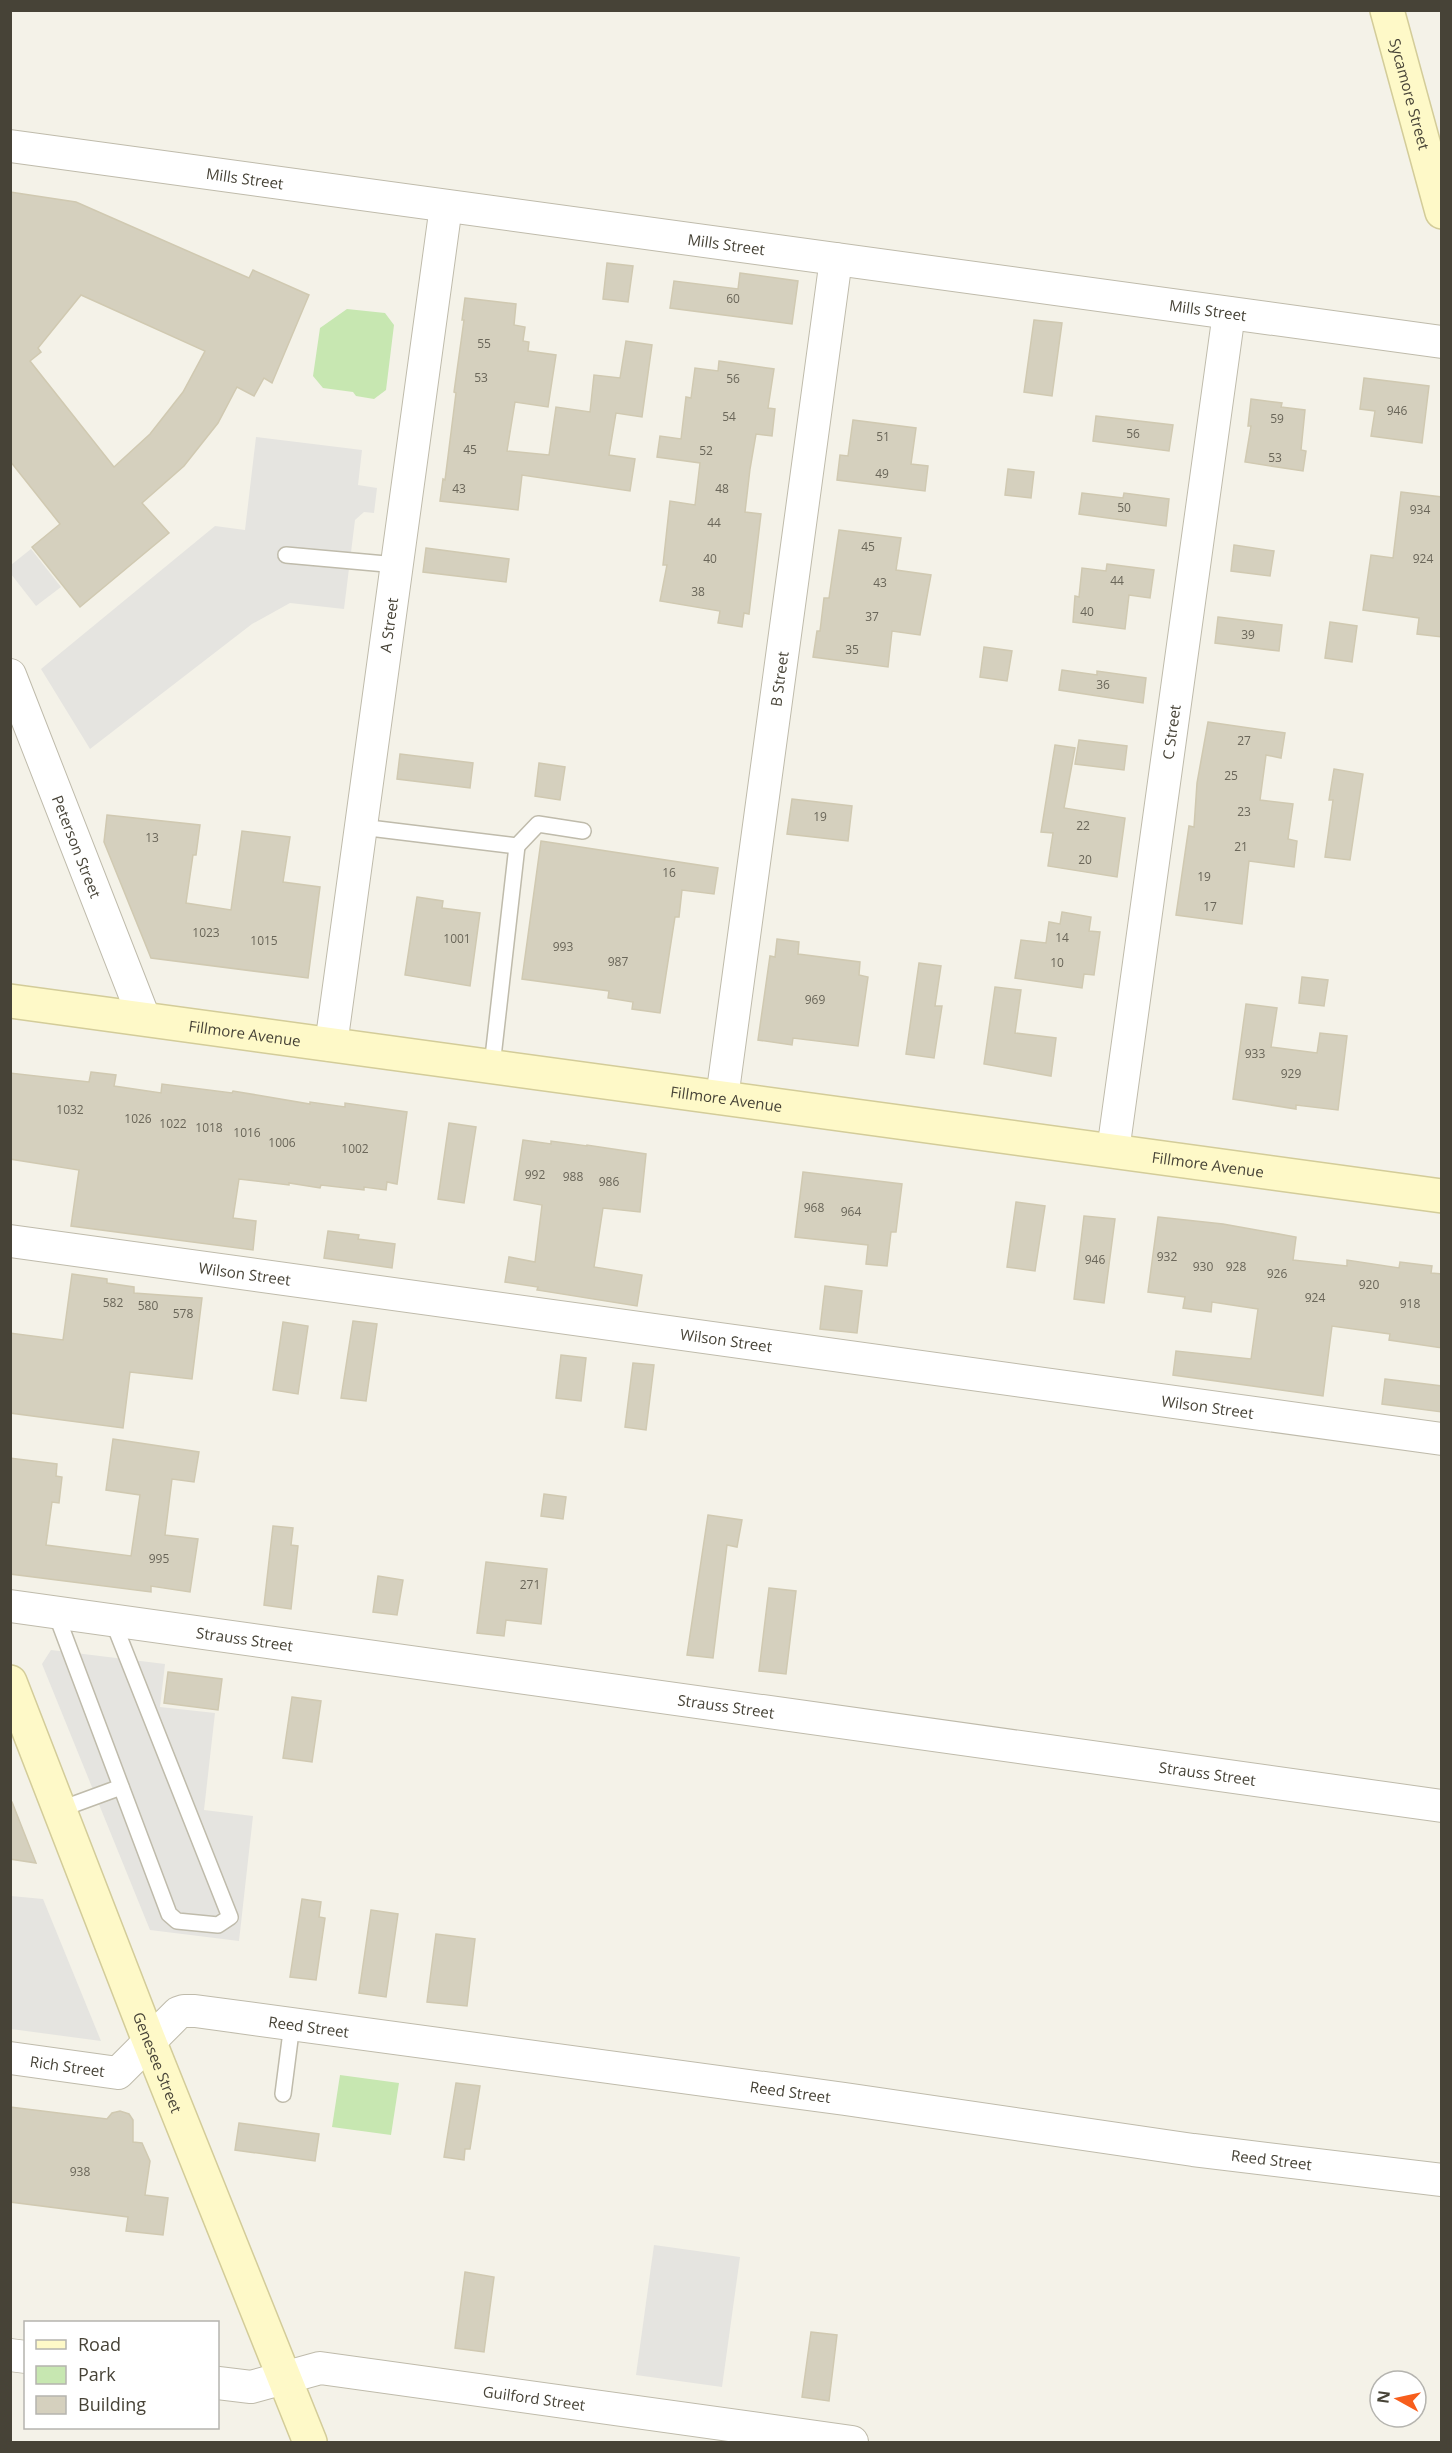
<svg xmlns="http://www.w3.org/2000/svg" width="1452" height="2453" viewBox="0 0 1452 2453" font-family="'Open Sans',sans-serif">
<style>
.green{fill:#c7e7b1}
.parking{fill:#e5e4e0}
.building{fill:#d5d0be;stroke:#d0c9b1;stroke-width:1.5;fill-rule:evenodd}
.lines{fill:none;stroke-linecap:round;stroke-linejoin:round}
.lane-casing{stroke:#bfbbab;stroke-width:18}
.street-casing{stroke:#bfbbab;stroke-width:34}
.secondary-casing{stroke:#d3cc99;stroke-width:36}
.lane{stroke:#fff;stroke-width:15}
.street{stroke:#fff;stroke-width:32}
.secondary{stroke:#fef9c8;stroke-width:33}
.labels{text-anchor:middle;dominant-baseline:central;stroke-width:6;stroke-linejoin:round;paint-order:stroke}
.number-label{font-size:12px;fill:#6a6659}
.street-label{font-size:15px;fill:#474337;stroke:#fff}
</style>
<rect width="100%" height="100%" fill="#f4f2e8"/>
<g class="green">
<polygon points="347,309 385,313 394,325 386,390 374,399 356,396 353,392 323,388 313,376 320,328"/>
<polygon points="340,2075 399,2083 391,2135 332,2127"/>
</g>
<g class="parking">
<polygon points="256,437 362,450 358,485 377,488 374,513 364,512 355,520 344,609 290,603 252,624 90,749 41,669 215,526 245,530"/>
<polygon points="31,549 61,587 36,606 11,574 11,565"/>
<polygon points="51,1650 165,1664 160,1707 215,1713 204,1810 253,1816 239,1941 150,1930 42,1664"/>
<polygon points="11,1896 43,1899 101,2041 11,2029"/>
<polygon points="654,2245 740,2257 722,2387 636,2375"/>
</g>
<g class="building">
<path d="M10,192L76,202L249,278L253,270L309,295L272,383L264,378L254,396L237,387L218,423L184,466L142,503L169,533L80,607L32,547L60,524L10,461ZM81,295L205,351L183,392L150,434L114,467L30,361L41,352L38,348Z"/>
<polygon points="607,263 633,266 628,302 603,299"/>
<polygon points="740,273 798,281 792,324 670,308 674,281 738,289"/>
<polygon points="465,298 516,304 514,325 525,327 523,341 529,342 528,351 556,355 548,407 515,402 507,451 549,455 556,407 590,412 594,375 620,378 626,341 652,345 642,417 616,413 609,455 635,459 630,491 522,475 518,510 440,501 443,479 445,480 456,393 454,392 464,320 462,320"/>
<polygon points="1034,320 1062,323 1052,396 1024,392"/>
<polygon points="719,361 774,369 768,408 775,409 772,436 756,434 750,469 745,512 761,514 749,614 744,613 742,627 718,623 720,611 660,601 667,565 663,565 670,501 695,505 700,463 657,457 660,436 681,439 686,397 691,398 695,368 718,371"/>
<polygon points="1364,378 1429,386 1422,443 1371,436 1375,411 1360,409"/>
<polygon points="1251,399 1282,403 1281,407 1305,410 1301,450 1306,451 1303,471 1245,462 1251,426 1248,426"/>
<polygon points="1096,416 1173,425 1169,451 1093,441"/>
<polygon points="853,420 916,428 911,464 928,466 925,491 837,480 840,455 848,456"/>
<polygon points="1008,469 1034,472 1031,498 1005,495"/>
<polygon points="1401,492 1442,497 1442,637 1417,634 1419,618 1363,610 1371,555 1393,558"/>
<polygon points="1082,493 1123,498 1124,493 1169,499 1166,526 1079,514"/>
<polygon points="839,530 901,538 896,570 931,575 920,635 892,631 888,667 813,657 817,631 820,631 824,598 829,598"/>
<polygon points="1234,545 1274,551 1270,576 1231,571"/>
<polygon points="426,548 509,559 506,582 423,572"/>
<polygon points="1107,564 1154,570 1150,598 1129,595 1125,629 1073,622 1075,596 1079,597 1082,568 1106,571"/>
<polygon points="1218,617 1282,625 1279,651 1215,643"/>
<polygon points="1330,622 1357,626 1352,662 1325,658"/>
<polygon points="984,647 1012,651 1007,681 980,677"/>
<polygon points="1062,670 1097,675 1097,671 1146,678 1143,703 1059,690"/>
<polygon points="1208,722 1285,733 1281,758 1266,755 1260,800 1293,804 1288,839 1297,841 1294,867 1249,861 1242,924 1176,915 1189,826 1194,827 1197,783"/>
<polygon points="1079,740 1127,746 1124,770 1075,764"/>
<polygon points="1055,745 1075,748 1064,808 1125,818 1117,877 1048,866 1053,833 1041,832"/>
<polygon points="400,754 473,763 470,788 397,779"/>
<polygon points="539,763 565,767 560,800 535,796"/>
<polygon points="1334,769 1363,774 1350,860 1325,857 1333,800 1329,800"/>
<polygon points="792,799 852,806 848,841 787,834"/>
<polygon points="107,815 200,825 196,855 193,855 186,903 231,910 242,831 290,837 283,882 320,887 308,978 151,958 104,842"/>
<polygon points="541,841 718,868 714,894 682,890 679,917 675,917 660,1013 632,1009 633,1002 608,998 609,991 522,979"/>
<polygon points="417,897 443,901 442,908 480,913 470,986 405,975"/>
<polygon points="1062,912 1091,917 1089,931 1100,932 1094,975 1084,974 1082,988 1015,978 1021,940 1046,943 1049,922 1060,924"/>
<polygon points="777,939 799,942 798,954 860,962 859,975 868,977 858,1046 793,1038 792,1045 758,1040 770,956 775,957"/>
<polygon points="919,963 941,966 935,1006 942,1006 934,1058 906,1054"/>
<polygon points="1302,977 1328,980 1324,1006 1299,1003"/>
<polygon points="995,987 1021,990 1015,1033 1056,1038 1051,1076 984,1064"/>
<polygon points="1246,1004 1277,1008 1271,1047 1317,1053 1320,1033 1347,1036 1338,1110 1296,1105 1296,1109 1233,1099"/>
<polygon points="91,1072 116,1075 114,1086 161,1093 162,1084 232,1093 233,1091 310,1104 310,1102 345,1107 345,1103 407,1112 397,1184 387,1182 386,1190 364,1187 364,1190 321,1185 320,1188 289,1183 289,1185 239,1179 233,1218 256,1221 253,1250 71,1226 79,1170 10,1159 10,1073 89,1082"/>
<polygon points="449,1123 476,1127 464,1203 438,1199"/>
<polygon points="523,1140 551,1144 551,1141 587,1146 587,1145 646,1154 640,1212 603,1208 594,1267 642,1275 637,1306 537,1290 538,1287 505,1282 509,1257 535,1262 542,1205 514,1200"/>
<polygon points="803,1172 902,1184 896,1232 891,1232 887,1266 866,1264 868,1245 795,1237"/>
<polygon points="1016,1202 1045,1206 1035,1271 1007,1267"/>
<polygon points="1084,1216 1115,1219 1104,1303 1074,1299"/>
<polygon points="1158,1217 1223,1224 1296,1237 1293,1260 1347,1266 1347,1260 1399,1268 1400,1262 1432,1266 1431,1273 1442,1274 1442,1348 1389,1340 1390,1334 1332,1326 1323,1396 1173,1375 1176,1351 1251,1359 1258,1309 1212,1302 1211,1312 1183,1308 1185,1297 1148,1292"/>
<polygon points="328,1231 359,1235 358,1239 395,1244 392,1268 324,1258"/>
<polygon points="72,1274 107,1279 107,1283 134,1287 134,1293 202,1298 192,1379 130,1372 123,1428 10,1413 10,1333 63,1340"/>
<polygon points="825,1286 862,1291 857,1333 820,1329"/>
<polygon points="353,1321 377,1324 366,1401 341,1398"/>
<polygon points="283,1322 308,1326 298,1394 273,1390"/>
<polygon points="561,1355 586,1358 581,1401 556,1398"/>
<polygon points="633,1363 654,1365 646,1430 625,1427"/>
<polygon points="1385,1379 1442,1386 1442,1412 1382,1404"/>
<polygon points="113,1439 199,1452 194,1482 172,1479 165,1535 198,1539 190,1592 151,1586 151,1592 10,1574 10,1458 57,1464 56,1476 62,1477 59,1503 52,1502 46,1545 131,1556 140,1495 106,1490"/>
<polygon points="544,1494 566,1497 563,1519 541,1516"/>
<polygon points="708,1515 742,1520 737,1547 727,1545 713,1658 687,1655"/>
<polygon points="273,1526 293,1528 291,1545 298,1546 291,1609 264,1605"/>
<polygon points="486,1562 547,1569 541,1624 506,1620 504,1636 477,1633"/>
<polygon points="378,1576 403,1580 397,1615 373,1612"/>
<polygon points="769,1588 796,1591 786,1674 759,1671"/>
<polygon points="168,1672 222,1679 218,1710 164,1703"/>
<polygon points="292,1697 321,1701 312,1762 283,1758"/>
<polygon points="10,1802 12,1802 36,1863 10,1859"/>
<polygon points="302,1899 321,1902 319,1917 325,1918 316,1980 290,1977"/>
<polygon points="371,1910 398,1914 386,1997 359,1993"/>
<polygon points="436,1934 475,1939 467,2006 427,2002"/>
<polygon points="456,2083 480,2086 470,2149 465,2149 464,2160 444,2157"/>
<polygon points="10,2107 107,2119 112,2113 120,2111 129,2114 133,2120 133,2142 142,2143 150,2161 145,2195 168,2198 163,2235 126,2231 128,2217 10,2202"/>
<polygon points="239,2123 319,2134 315,2161 235,2150"/>
<polygon points="465,2272 494,2277 484,2352 455,2348"/>
<polygon points="811,2332 837,2335 829,2401 802,2397"/>
</g>
<g class="lines">
<defs>
<g id="lane">
<polyline points="286,555 397,565"/>
<polyline points="361,827 517,846 538,824 583,831"/>
<polyline points="492,1066 517,846"/>
<polyline points="55,1611 169,1914 177,1921 218,1925 230,1917 112,1619"/>
<polyline points="61,1809 121,1787"/>
<polyline points="283,2094 292,2024"/>
</g>
<g id="street">
<path id="s1" d="M10,146L1442,342"/>
<path id="s2" d="M10,675L144,1018"/>
<path id="s3" d="M331,1045L446,206"/>
<path id="s4" d="M722,1098L836,259"/>
<path id="s5" d="M1113,1151L1229,313"/>
<path id="s6" d="M10,1241L1442,1439"/>
<path id="s7" d="M10,1606L1442,1806"/>
<path id="s8" d="M10,2058L118,2073L178,2013L184,2011H195L845,2099L1193,2150L1442,2180"/>
<polyline points="10,2355 26,2357"/>
<path id="s9" d="M218,2383L251,2387L320,2368L852,2442"/>
</g>
<g id="secondary">
<path id="s10" d="M1387,10L1442,212"/>
<path id="s11" d="M10,1001L1442,1196"/>
<path id="s12" d="M10,1682L146,2033L310,2442"/>
</g>
</defs>
<use href="#lane" class="lane-casing"/>
<use href="#street" class="street-casing"/>
<use href="#secondary" class="secondary-casing"/>
<use href="#lane" class="lane"/>
<use href="#street" class="street"/>
<use href="#secondary" class="secondary"/>
</g>
<g class="labels">
<g class="number-label">
<text x="733" y="298">60</text>
<text x="484" y="343">55</text>
<text x="481" y="377">53</text>
<text x="733" y="378">56</text>
<text x="1397" y="410">946</text>
<text x="729" y="416">54</text>
<text x="1277" y="418">59</text>
<text x="1133" y="433">56</text>
<text x="883" y="436">51</text>
<text x="470" y="449">45</text>
<text x="706" y="450">52</text>
<text x="1275" y="457">53</text>
<text x="882" y="473">49</text>
<text x="459" y="488">43</text>
<text x="722" y="488">48</text>
<text x="1124" y="507">50</text>
<text x="1420" y="509">934</text>
<text x="714" y="522">44</text>
<text x="868" y="546">45</text>
<text x="710" y="558">40</text>
<text x="1423" y="558">924</text>
<text x="1117" y="580">44</text>
<text x="880" y="582">43</text>
<text x="698" y="591">38</text>
<text x="1087" y="611">40</text>
<text x="872" y="616">37</text>
<text x="1248" y="634">39</text>
<text x="852" y="649">35</text>
<text x="1103" y="684">36</text>
<text x="1244" y="740">27</text>
<text x="1231" y="775">25</text>
<text x="1244" y="811">23</text>
<text x="820" y="816">19</text>
<text x="1083" y="825">22</text>
<text x="152" y="837">13</text>
<text x="1241" y="846">21</text>
<text x="1085" y="859">20</text>
<text x="669" y="872">16</text>
<text x="1204" y="876">19</text>
<text x="1210" y="906">17</text>
<text x="206" y="932">1023</text>
<text x="1062" y="937">14</text>
<text x="457" y="938">1001</text>
<text x="264" y="940">1015</text>
<text x="563" y="946">993</text>
<text x="618" y="961">987</text>
<text x="1057" y="962">10</text>
<text x="815" y="999">969</text>
<text x="1255" y="1053">933</text>
<text x="1291" y="1073">929</text>
<text x="70" y="1109">1032</text>
<text x="138" y="1118">1026</text>
<text x="173" y="1123">1022</text>
<text x="209" y="1127">1018</text>
<text x="247" y="1132">1016</text>
<text x="282" y="1142">1006</text>
<text x="355" y="1148">1002</text>
<text x="535" y="1174">992</text>
<text x="573" y="1176">988</text>
<text x="609" y="1181">986</text>
<text x="814" y="1207">968</text>
<text x="851" y="1211">964</text>
<text x="1167" y="1256">932</text>
<text x="1095" y="1259">946</text>
<text x="1203" y="1266">930</text>
<text x="1236" y="1266">928</text>
<text x="1277" y="1273">926</text>
<text x="1369" y="1284">920</text>
<text x="1315" y="1297">924</text>
<text x="113" y="1302">582</text>
<text x="1410" y="1303">918</text>
<text x="148" y="1305">580</text>
<text x="183" y="1313">578</text>
<text x="159" y="1558">995</text>
<text x="530" y="1584">271</text>
<text x="80" y="2171">938</text>
</g>
<g class="street-label">
<text stroke="none"><textPath href="#s10" startOffset="87">Sycamore Street</textPath></text>
<text stroke="none"><textPath href="#s1" startOffset="237">Mills Street</textPath></text>
<text stroke="none"><textPath href="#s1" startOffset="723">Mills Street</textPath></text>
<text stroke="none"><textPath href="#s1" startOffset="1209">Mills Street</textPath></text>
<text stroke="none"><textPath href="#s3" startOffset="424">A Street</textPath></text>
<text stroke="none"><textPath href="#s4" startOffset="423">B Street</textPath></text>
<text stroke="none"><textPath href="#s5" startOffset="423">C Street</textPath></text>
<text stroke="none"><textPath href="#s2" startOffset="184">Peterson Street</textPath></text>
<text stroke="none"><textPath href="#s11" startOffset="237">Fillmore Avenue</textPath></text>
<text stroke="none"><textPath href="#s11" startOffset="723">Fillmore Avenue</textPath></text>
<text stroke="none"><textPath href="#s11" startOffset="1209">Fillmore Avenue</textPath></text>
<text stroke="none"><textPath href="#s6" startOffset="237">Wilson Street</textPath></text>
<text stroke="none"><textPath href="#s6" startOffset="723">Wilson Street</textPath></text>
<text stroke="none"><textPath href="#s6" startOffset="1209">Wilson Street</textPath></text>
<text stroke="none"><textPath href="#s7" startOffset="237">Strauss Street</textPath></text>
<text stroke="none"><textPath href="#s7" startOffset="723">Strauss Street</textPath></text>
<text stroke="none"><textPath href="#s7" startOffset="1209">Strauss Street</textPath></text>
<text stroke="none"><textPath href="#s8" startOffset="326">Reed Street</textPath></text>
<text stroke="none"><textPath href="#s12" startOffset="408">Genesee Street</textPath></text>
<text stroke="none"><textPath href="#s8" startOffset="58">Rich Street</textPath></text>
<text stroke="none"><textPath href="#s8" startOffset="812">Reed Street</textPath></text>
<text stroke="none"><textPath href="#s8" startOffset="1298">Reed Street</textPath></text>
<text stroke="none"><textPath href="#s9" startOffset="321">Guilford Street</textPath></text>
</g>
</g>
<rect width="1452" height="2453" fill="none" stroke="#474337" stroke-width="24"/>
<rect x="24" y="2321" width="195" height="108" fill="#ffffff" stroke="#b5b4af" stroke-width="1.5"/>
<rect x="36" y="2340" width="30" height="9" fill="#fef9c8" stroke="#b5b4af" stroke-width="1.5"/>
<text x="78" y="2351" font-size="18" fill="#474337">Road</text>
<rect x="36" y="2366" width="30" height="18" fill="#c7e7b1" stroke="#b5b4af" stroke-width="1.5"/>
<text x="78" y="2381" font-size="18" fill="#474337">Park</text>
<rect x="36" y="2396" width="30" height="18" fill="#d5d0be" stroke="#b5b4af" stroke-width="1.5"/>
<text x="78" y="2411" font-size="18" fill="#474337">Building</text>
<g transform="translate(1398 2399) rotate(278)"><circle r="28" fill="#ffffff" stroke="#b5b4af" stroke-width="1.5"/>
<path d="M0-4.5L10 22L0 15L-10 22Z" fill="#f75e1c"/>
<text y="-9" font-size="16" font-weight="bold" text-anchor="middle" fill="#474337">N</text>
</g>
</svg>
